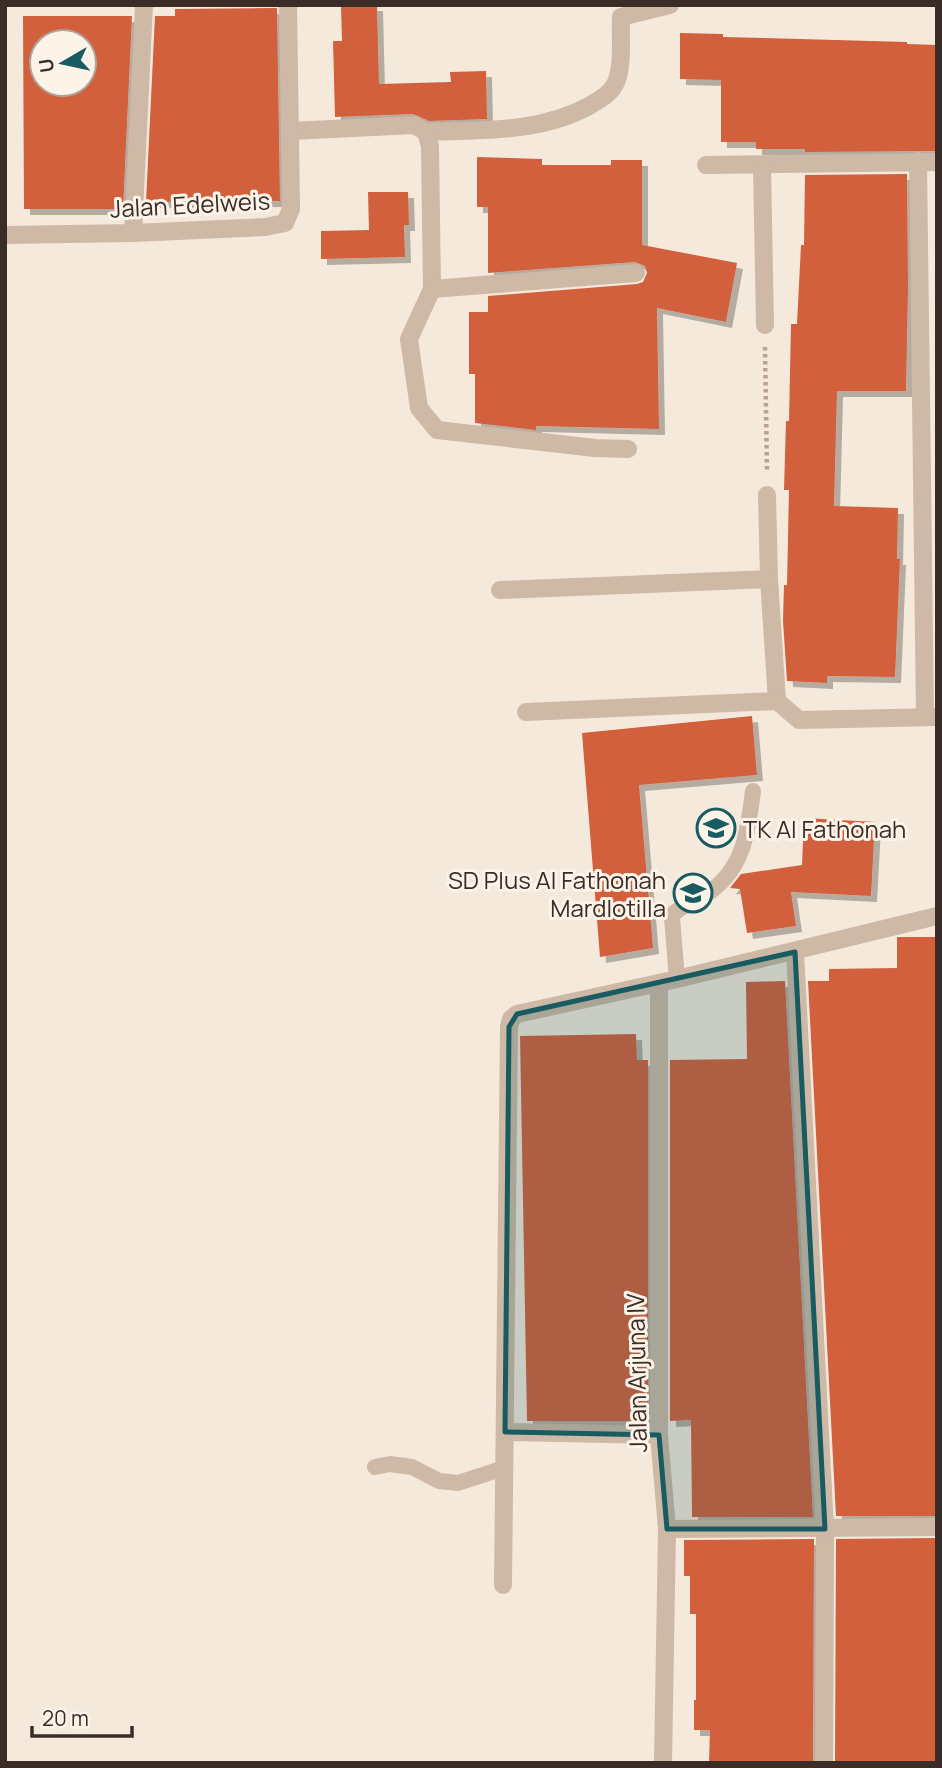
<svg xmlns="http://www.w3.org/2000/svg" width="942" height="1768" viewBox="0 0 942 1768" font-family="Manrope,sans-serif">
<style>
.building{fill:#d2603c;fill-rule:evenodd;filter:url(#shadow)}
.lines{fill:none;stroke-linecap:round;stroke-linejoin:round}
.path{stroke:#baa290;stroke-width:4.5;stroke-dasharray:3.5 3.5;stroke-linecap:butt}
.service{stroke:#ceb8a6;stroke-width:16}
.minor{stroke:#ceb8a6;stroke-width:18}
.marked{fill:#185b60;fill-opacity:0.2;stroke:#185b60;stroke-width:5;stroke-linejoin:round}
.labels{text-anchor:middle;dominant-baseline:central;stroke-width:6;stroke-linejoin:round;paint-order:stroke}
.street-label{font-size:24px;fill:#3a2d28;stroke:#fcf3e9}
.poi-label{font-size:24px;fill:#3a2d28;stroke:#fcf3e9;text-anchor:start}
</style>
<defs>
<filter id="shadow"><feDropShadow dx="6" dy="6" stdDeviation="0" flood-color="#0004"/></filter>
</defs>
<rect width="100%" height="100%" fill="#f5e9dc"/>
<g class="building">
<polygon points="341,5 377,5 379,84 451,82 450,72 486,71 487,119 429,121 413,114 335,117 333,41 342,41"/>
<polygon points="277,8 280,201 146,202 155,16 175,16 175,9"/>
<path d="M23,16H132L123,209H24ZM42,42H84V84H42Z"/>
<polygon points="680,33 723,34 723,37 907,42 907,44 937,45 937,151 805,152 805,149 756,149 756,142 721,142 721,80 680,79"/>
<polygon points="477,157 542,159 542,165 611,165 611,160 642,160 642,245 737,263 726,322 657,308 659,429 536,426 536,430 475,423 475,374 469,374 469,312 488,312 488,296 637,284 643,282 647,273 645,266 635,262 488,273 488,207 477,207"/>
<polygon points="907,174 908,287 906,391 837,391 834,506 898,508 897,559 900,559 895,677 827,676 827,683 787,681 783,621 784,585 787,585 789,490 784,490 786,421 789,421 791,324 797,324 801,245 804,245 805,175"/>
<polygon points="368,192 408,192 409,225 404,225 405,257 321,259 321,231 369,230"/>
<polygon points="752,716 757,775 639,785 653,948 600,957 582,733"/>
<polygon points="804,818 875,822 871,896 791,892 796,926 747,933 740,889 730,888 741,874 802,865"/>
<polygon points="897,937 937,937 937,1516 836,1516 808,981 829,981 829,969 897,968"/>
<polygon points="785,981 813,1517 692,1517 691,1420 670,1421 670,1060 747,1059 746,982"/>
<polygon points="636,1034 637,1060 648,1060 648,1421 527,1421 520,1036"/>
<polygon points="937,1538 937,1763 835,1763 836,1539"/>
<polygon points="814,1539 813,1763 709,1763 710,1730 694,1730 694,1700 696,1700 696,1614 690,1614 690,1576 684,1576 684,1540"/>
</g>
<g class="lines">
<polyline class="path" points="765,347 767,472"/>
<g class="service">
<path d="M677,979L672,918L673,914C684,904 699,900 711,891C745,866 748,829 753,791"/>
<polyline points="375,1467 390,1464 412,1467 439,1481 458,1483 504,1468"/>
</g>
<g class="minor">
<path d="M291,131L414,125L426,132C482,130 539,133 589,106C597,101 609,95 614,86C624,71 620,35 621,17L670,5"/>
<polyline points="426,132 430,146 432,289 409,339 419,408 437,430 595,448 628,449"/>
<polyline points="918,161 925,717"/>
<polyline points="706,165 937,162"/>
<polyline points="762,166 765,325"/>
<polyline points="133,233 144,5"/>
<polyline points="5,235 133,233 265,227 285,223 291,209 288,5"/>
<polyline points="432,289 636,273"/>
<polyline points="767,495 769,579 777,701"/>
<polyline points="500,590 769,579"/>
<polyline points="526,712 777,701 799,720 937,717"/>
<polyline points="795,952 825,1529 824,1763"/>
<polyline points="659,983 659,1435 667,1529 663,1763"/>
<polyline points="505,1432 659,1435"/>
<polyline points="667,1529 937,1527"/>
<polyline points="503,1585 509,1027 511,1019 517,1014 677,979 937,916"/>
</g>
</g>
<path class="marked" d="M795,952L825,1529H667L659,1435L505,1432L509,1027L517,1014Z"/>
<defs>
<symbol id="school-ring" viewBox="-11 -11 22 22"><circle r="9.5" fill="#fcf3e9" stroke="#185b60" stroke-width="1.5"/><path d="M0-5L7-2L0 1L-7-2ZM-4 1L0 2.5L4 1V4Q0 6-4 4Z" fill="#185b60"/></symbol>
</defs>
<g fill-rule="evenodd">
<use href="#school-ring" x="694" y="806" width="44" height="44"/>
<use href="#school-ring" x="671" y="871" width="44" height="44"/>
</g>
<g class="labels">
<g class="street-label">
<text transform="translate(190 204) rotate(-3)">Jalan Edelweis</text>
<text transform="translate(636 1373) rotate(-91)">Jalan Arjuna IV</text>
</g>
<g class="poi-label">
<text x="743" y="828">TK Al Fathonah</text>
<text x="666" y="879" text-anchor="end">SD Plus Al Fathonah<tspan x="666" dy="28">Mardlotilla</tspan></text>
</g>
</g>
<rect width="942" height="1768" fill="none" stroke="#3a2d28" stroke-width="14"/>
<g transform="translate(63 63) rotate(261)"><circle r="33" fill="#fcf3e9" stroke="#aea49c" stroke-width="2"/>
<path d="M0-5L12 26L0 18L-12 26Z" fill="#185b60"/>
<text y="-10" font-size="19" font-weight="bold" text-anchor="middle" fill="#3a2d28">U</text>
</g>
<path d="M32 1726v10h100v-10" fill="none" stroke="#3a2d28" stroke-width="3.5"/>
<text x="42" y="1726" font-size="21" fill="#3a2d28" stroke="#fcf3e9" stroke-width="5" paint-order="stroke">20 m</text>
</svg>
